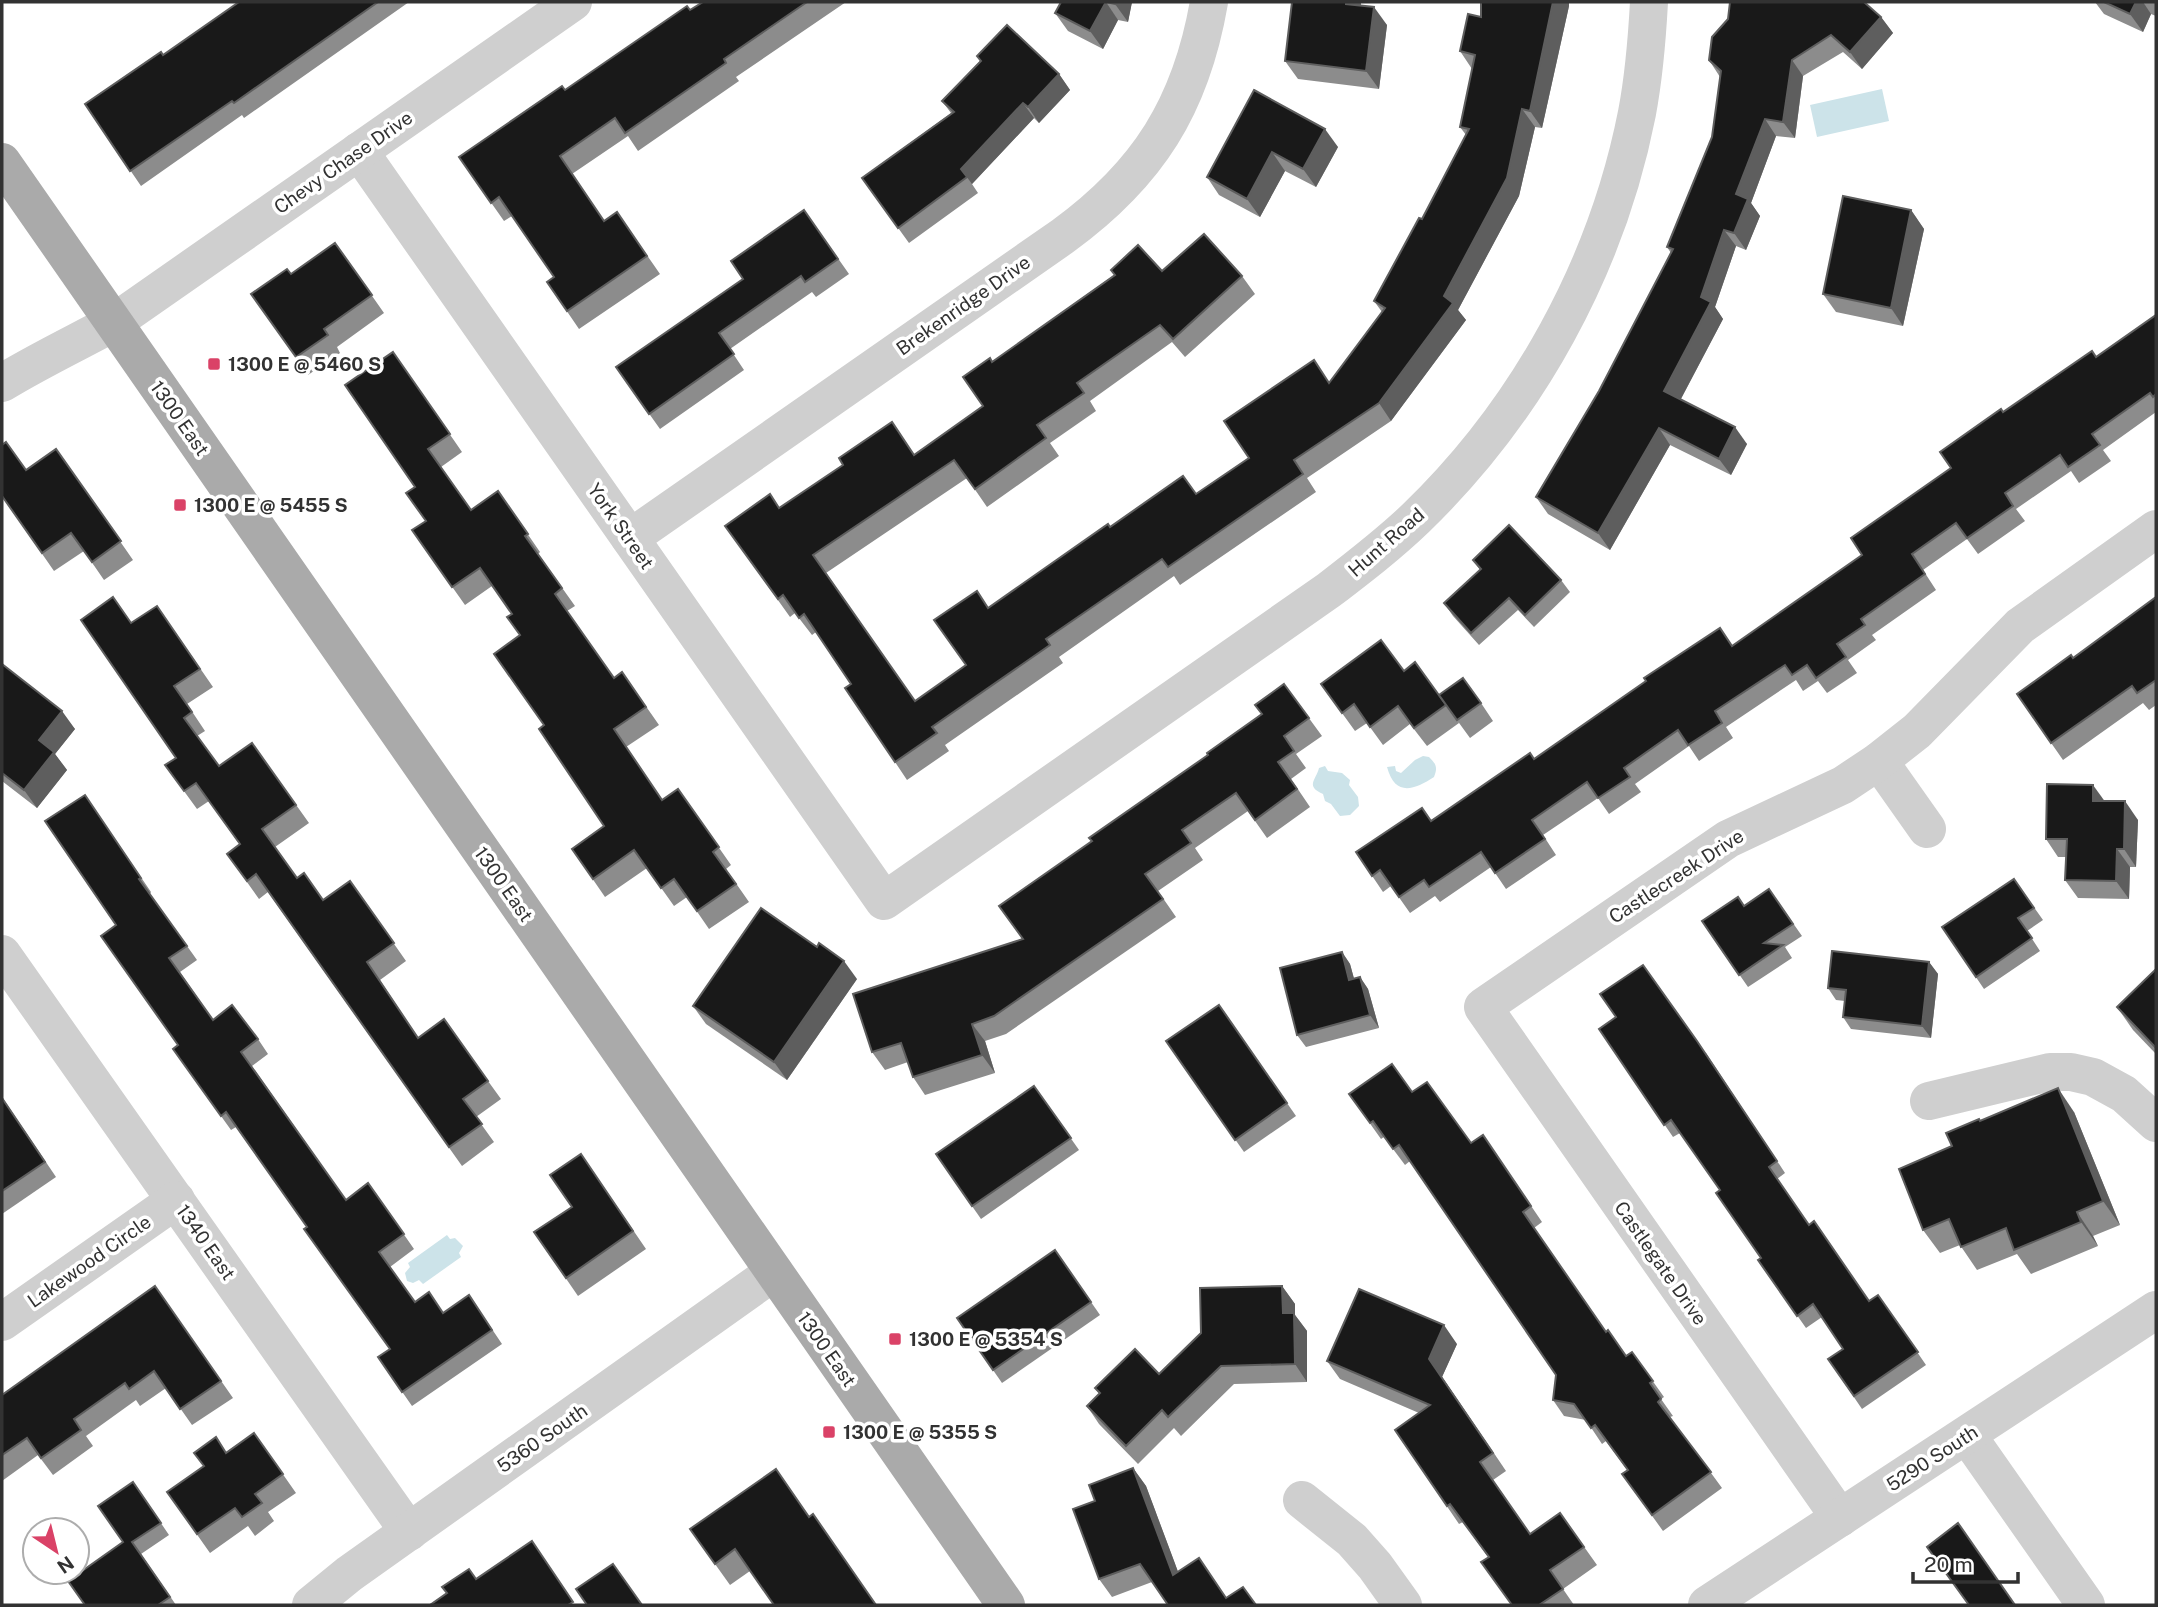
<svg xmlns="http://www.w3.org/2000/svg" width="2158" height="1607" viewBox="0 0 2158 1607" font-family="'Public Sans',sans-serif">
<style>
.water{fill:#cce3e9}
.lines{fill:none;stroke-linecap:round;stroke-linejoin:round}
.minor{stroke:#cfcfcf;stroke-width:38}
.major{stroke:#aaa;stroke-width:38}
.wall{fill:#8c8c8c}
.shaded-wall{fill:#5e5e5e}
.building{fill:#191919;stroke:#5e5e5e;stroke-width:2}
.poi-dot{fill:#da4267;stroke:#fff;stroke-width:2.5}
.labels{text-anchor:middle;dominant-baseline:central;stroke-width:7;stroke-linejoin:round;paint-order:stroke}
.street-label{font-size:19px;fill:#323232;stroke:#fff}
.poi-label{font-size:19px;font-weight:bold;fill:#323232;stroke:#fff;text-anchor:start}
</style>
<rect width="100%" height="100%" fill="#fff"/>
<g class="water">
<polygon points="1882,89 1889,121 1817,137 1810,105"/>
<path d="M1423,756L1429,757C1436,764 1438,767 1434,777C1414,790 1395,797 1387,767L1395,766L1396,771L1401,773L1415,760Z"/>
<path d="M1325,766L1328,771L1342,773L1350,780L1349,785L1358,797L1359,806L1350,815L1340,816L1331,804L1325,801L1323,794C1305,786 1316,780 1319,768Z"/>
<polygon points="447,1235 450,1239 455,1238 463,1246 459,1253 461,1257 423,1284 419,1280 413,1283 407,1281 405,1273 410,1267 408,1263"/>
</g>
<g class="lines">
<g class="minor">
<path d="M359,151L884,901L1329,590C1359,567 1389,544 1416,518C1528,410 1607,266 1637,113C1644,76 1647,39 1649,2"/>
<path d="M2,383C38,361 76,343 113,323L573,2"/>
<path d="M630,538L1063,236C1148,174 1191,106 1209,2"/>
<polyline points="1879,761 1927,829"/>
<polyline points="2,954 409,1532"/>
<polyline points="1929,1101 2050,1072 2071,1072 2093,1077 2124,1094 2156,1123"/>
<polyline points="2,1322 176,1200"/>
<polyline points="1967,1435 2086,1605"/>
<polyline points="1302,1500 1352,1540 1375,1566 1403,1605"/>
<polyline points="1840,1518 1483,1007 1728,839 1843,785 1879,761 1917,731 2020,626 2156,529"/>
<polyline points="311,1605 349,1574 774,1272"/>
<polyline points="1707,1605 2156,1310"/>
</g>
<polyline class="major" points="2,162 1006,1605"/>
</g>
<g class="wall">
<polygon points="239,2 409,2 244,118 242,115 141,186 85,104 163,55"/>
<polygon points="703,2 846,2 736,77 739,81 638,151 628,136 572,174 604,221 617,212 660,274 579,329 547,282 554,277 512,216 504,221 459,157"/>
<polygon points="1061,2 1132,2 1128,22 1118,20 1103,49 1068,31 1055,13"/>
<polygon points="1292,2 1361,2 1361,6 1387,25 1379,89 1298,79 1285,61"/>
<polygon points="1481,2 1569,2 1569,6 1542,128 1535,127 1519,196 1458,310 1466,320 1391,421 1307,478 1316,492 1180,585 1174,576 1059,657 1063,663 945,745 949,751 907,780 895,762 851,684 816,632 812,635 795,613 790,617 725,526 779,508 914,455 983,407 992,362 1114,275 1111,270 1162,271 1242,276 1255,294 1185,357 1172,342 1090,401 1096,411 1050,443 1059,456 987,507 967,478 826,573 915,701 966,665 988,608 1110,527 1196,494 1249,458 1330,383 1382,312 1374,301 1422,219 1466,135 1460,127 1472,69 1460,51 1481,17"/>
<polygon points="2095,2 2156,2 2156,16 2151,14 2143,32 2104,14"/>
<polygon points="1881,17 1893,33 1862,69 1843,52 1803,76 1795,138 1776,136 1751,203 1760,216 1746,250 1736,246 1715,307 1723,319 1681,399 1747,444 1731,475 1670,445 1610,550 1548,514 1536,497 1599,391 1671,253 1667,247 1712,137 1720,77 1709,60"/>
<polygon points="977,56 1059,74 1070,90 1039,123 1034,118 972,184 978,193 909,243 862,178 951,113 942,101 980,61"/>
<polygon points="1254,90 1338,147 1316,187 1285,171 1260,217 1219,195 1207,177"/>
<polygon points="804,210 849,274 816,297 812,292 730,349 744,370 660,429 616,367 743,279"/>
<polygon points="1911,210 1924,229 1903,326 1836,312 1823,294"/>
<polygon points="335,243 384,313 337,347 340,353 308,375 251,294 291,274"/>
<polygon points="2156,315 2156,412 2103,450 2111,461 2079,483 2071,471 2016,509 2025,521 1978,554 1967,539 1923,570 1936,590 1872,635 1876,640 1848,660 1857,673 1827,693 1818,681 1803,691 1796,680 1726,727 1733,738 1699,761 1689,746 1635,784 1641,792 1609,814 1598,798 1543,835 1556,855 1506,889 1491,867 1440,902 1435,896 1410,913 1391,886 1383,892 1356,852 1431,820 1534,759 1732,646 1862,555 1951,468 2003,412 2096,357"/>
<polygon points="393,352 462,452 441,467 471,510 498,491 540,552 538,554 575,606 567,611 614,678 622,672 659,725 626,747 662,800 678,789 731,865 726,869 749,902 709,929 687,897 674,906 647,868 605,897 572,849 604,826 544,725 520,635 512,614 492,586 465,605 412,530 426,521 415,487"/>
<polygon points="56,449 133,560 104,580 84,551 54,571 2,496 26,470"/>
<polygon points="1473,560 1561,580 1570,592 1534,627 1518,610 1479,645 1453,616 1444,603 1480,570"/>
<polygon points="2156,597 2156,705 2149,710 2143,703 2063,760 2017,694 2073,658"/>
<polygon points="157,606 213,687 187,704 205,731 197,736 219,766 252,743 309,823 275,847 297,878 323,900 350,881 406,961 380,980 418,1038 488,1081 501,1099 476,1117 494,1142 462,1166 268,892 259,899 227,854 240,845 209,801 197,809 165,765 176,758 132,623"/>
<polygon points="2,664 75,729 55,754 67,770 37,808 2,781"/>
<polygon points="1404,671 1444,702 1481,703 1493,721 1470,738 1454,716 1459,723 1427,746 1410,724 1383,745 1367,723 1355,731 1321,684"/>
<polygon points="1284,684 1322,736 1296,754 1306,768 1291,779 1310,807 1267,838 1248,811 1195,848 1203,860 1158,891 1176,917 1006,1034 985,1041 995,1073 925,1095 913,1077 908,1062 885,1070 872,1052 1023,939 1092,841 1208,755 1261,714"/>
<polygon points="85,795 151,892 150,894 197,960 180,972 213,1020 258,1039 268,1054 252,1066 346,1200 368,1183 414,1249 390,1267 415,1302 443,1313 469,1295 502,1344 412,1406 378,1357 390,1349 307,1227 236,1127 231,1130 173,1049 178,1045"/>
<polygon points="2104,801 2138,820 2136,867 2130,867 2129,899 2078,898 2065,880 2066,857 2058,857 2046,839"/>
<polygon points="2014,879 2043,920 2027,931 2040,951 1984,989 1942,927"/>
<polygon points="1769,889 1802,936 1785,947 1792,958 1748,987 1702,921 1744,906"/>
<polygon points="1342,952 1350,964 1354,979 1360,977 1368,989 1379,1028 1306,1047 1297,1035"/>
<polygon points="1929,962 1938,974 1931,1038 1851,1029 1843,1017 1845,1001 1836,1000 1828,988"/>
<polygon points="2156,969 2156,1054 2133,1030 2117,1007"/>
<polygon points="857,979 787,1080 706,1024 693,1006"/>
<polygon points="1219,1005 1296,1116 1244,1152 1166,1041"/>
<polygon points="1599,1029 1706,1053 1785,1173 1777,1179 1809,1225 1869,1301 1878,1295 1926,1365 1862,1409 1828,1359 1843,1349 1822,1317 1806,1328 1758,1260 1761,1258 1720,1190 1680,1133 1673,1137"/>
<polygon points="1034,1086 1079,1150 981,1219 936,1154"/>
<polygon points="1412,1092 1471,1143 1483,1135 1542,1222 1534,1228 1606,1332 1626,1356 1632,1352 1664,1397 1661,1399 1673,1416 1670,1417 1722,1488 1663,1531 1622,1474 1627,1470 1606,1441 1602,1444 1586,1420 1564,1416 1553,1400 1556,1375 1410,1161 1405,1165 1384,1137 1381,1139 1349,1094"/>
<polygon points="2,1097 56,1177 2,1214"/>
<polygon points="2074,1112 2120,1225 2093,1236 2098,1246 2031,1274 2017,1254 1977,1270 1960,1245 1940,1253 1923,1230 1952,1146 1980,1121"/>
<polygon points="581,1154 646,1249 578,1296 534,1232 572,1207"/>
<polygon points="1055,1250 1100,1315 1002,1383 957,1318"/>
<polygon points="155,1286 233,1398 192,1425 166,1388 140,1406 136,1400 86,1436 93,1446 53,1475 38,1455 2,1481 2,1395"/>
<polygon points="1282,1286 1295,1304 1295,1315 1307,1331 1307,1382 1234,1384 1181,1436 1174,1428 1138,1464 1099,1424 1087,1406 1099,1394 1095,1388 1159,1374"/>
<polygon points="1457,1344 1442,1377 1506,1471 1493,1480 1530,1534 1560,1513 1597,1565 1563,1589 1574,1605 1512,1605 1488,1557 1463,1522 1459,1524 1395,1430 1419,1413 1340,1379 1327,1361"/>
<polygon points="254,1433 296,1493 268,1512 274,1521 255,1536 248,1526 210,1553 167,1492"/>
<polygon points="1133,1468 1146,1486 1178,1572 1226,1598 1256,1605 1152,1582 1112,1597 1099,1579 1095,1501"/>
<polygon points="776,1469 750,1571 730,1585 690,1529"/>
<polygon points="133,1482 169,1535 141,1554 176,1605 85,1605 123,1542"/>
</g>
<g class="shaded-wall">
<polygon points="1106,2 1118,20 1103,49 1090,31"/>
<polygon points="1115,2 1132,2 1128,22 1115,4"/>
<polygon points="1346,2 1361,2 1359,22 1346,4"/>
<polygon points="1553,2 1569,2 1569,6 1542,128 1530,111"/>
<polygon points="2136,2 2143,2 2151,14 2143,32 2130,14"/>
<polygon points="1374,7 1387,25 1379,89 1366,71"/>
<polygon points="1881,17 1893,33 1862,69 1850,52"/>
<polygon points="1792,60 1803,76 1795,138 1783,122"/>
<polygon points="1059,74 1070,90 1039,123 1028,107"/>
<polygon points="1023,103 1034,118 972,184 961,169"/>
<polygon points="1522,109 1535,127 1519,196 1458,310 1466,320 1391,421 1379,403 1444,296"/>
<polygon points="1765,119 1776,136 1751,203 1760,216 1746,250 1734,233 1736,194"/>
<polygon points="1325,129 1338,147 1316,187 1303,169"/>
<polygon points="1272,152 1285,171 1260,217 1247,199"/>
<polygon points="1911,210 1924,229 1903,326 1891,308"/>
<polygon points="1724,230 1736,246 1715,307 1723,319 1676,408 1664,391 1701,297"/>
<polygon points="1735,427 1747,444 1731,475 1719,459"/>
<polygon points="1659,428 1670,445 1610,550 1598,533"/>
<polygon points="62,711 75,729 55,754 67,770 37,808 24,790 39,740"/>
<polygon points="2093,785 2106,803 2093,801"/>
<polygon points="2125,801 2138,820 2136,867 2124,849"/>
<polygon points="2117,849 2130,867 2129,899 2116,881"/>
<polygon points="1342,952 1350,964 1358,993 1349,980"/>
<polygon points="844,961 857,979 787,1080 774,1062"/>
<polygon points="1929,962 1938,974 1931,1038 1922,1026"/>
<polygon points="1360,977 1368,989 1379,1028 1370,1015"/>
<polygon points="972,1024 985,1041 995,1073 982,1055"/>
<polygon points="2058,1088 2074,1112 2120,1225 2103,1201"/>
<polygon points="2077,1212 2093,1236 2098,1246 2081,1222"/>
<polygon points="1282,1286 1295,1304 1295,1315 1307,1331 1307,1382 1295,1364 1283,1313"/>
<polygon points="1444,1325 1457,1344 1442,1377 1506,1471 1429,1359"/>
<polygon points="1133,1468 1146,1486 1186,1593 1173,1575"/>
</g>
<g class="building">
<polygon points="239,2 378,2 234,103 232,101 130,171 85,104 161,52 163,55"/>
<polygon points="703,2 807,2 724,59 726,63 625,133 615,118 560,156 604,221 617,212 647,256 567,311 547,282 554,277 499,197 491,203 459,157 562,86 565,90 687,6 690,10"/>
<polygon points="1061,2 1115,2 1115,4 1106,2 1090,31 1055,13"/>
<polygon points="1292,2 1346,2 1346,4 1374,7 1366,71 1285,61"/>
<polygon points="1481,2 1553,2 1530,111 1522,109 1507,178 1444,296 1453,303 1379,403 1294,460 1303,474 1168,567 1162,559 1046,639 1050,645 932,727 937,733 895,762 845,688 851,684 804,614 799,618 783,595 778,599 725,526 770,494 779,508 843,465 839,458 892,422 914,455 983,406 963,377 990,358 992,362 1115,275 1111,270 1138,245 1162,271 1204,234 1242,276 1173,339 1160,325 1077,383 1084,393 1037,425 1046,438 975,489 954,460 813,555 915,701 966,665 934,620 977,591 988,608 1108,524 1110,527 1183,476 1196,494 1249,458 1224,421 1314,360 1329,383 1385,308 1374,301 1419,218 1422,219 1469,129 1460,127 1475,55 1460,51 1468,14 1481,17"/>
<polygon points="1730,2 1864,2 1881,17 1850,52 1831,35 1792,60 1783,122 1765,119 1736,194 1748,199 1734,233 1724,230 1701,297 1711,302 1664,391 1735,427 1719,459 1659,428 1598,533 1536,497 1599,391 1673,249 1667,247 1712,137 1721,71 1709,60 1712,37 1728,19"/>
<polygon points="2104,2 2136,2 2130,14"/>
<polygon points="1007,25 1059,74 1028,107 1023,103 961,169 967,177 898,228 862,178 954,112 942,101 981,61 977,56"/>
<polygon points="1254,90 1325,129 1303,169 1272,152 1247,199 1207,177"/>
<polygon points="1843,196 1911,210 1891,308 1823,294"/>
<polygon points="804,210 838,259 805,282 801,276 719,333 734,354 649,414 616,367 743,279 731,261"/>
<polygon points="335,243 372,295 324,329 328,335 296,357 251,294 287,269 291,274"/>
<polygon points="2156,315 2156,394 2153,397 2150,393 2092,434 2100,445 2068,467 2060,455 2005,493 2013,506 1967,538 1956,523 1912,554 1925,574 1861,619 1865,625 1837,644 1846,657 1816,678 1807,665 1792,675 1785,665 1715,711 1722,723 1688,745 1678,730 1624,768 1630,777 1598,798 1587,782 1532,820 1545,839 1495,873 1481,852 1429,887 1424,880 1399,897 1380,870 1372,876 1356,852 1422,808 1431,821 1530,753 1534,759 1646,681 1644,678 1720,628 1732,646 1862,555 1851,538 1951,468 1940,452 2001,409 2003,412 2092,351 2096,357"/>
<polygon points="393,352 450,434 428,449 471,510 498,491 528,534 525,536 562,588 555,594 614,678 622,672 646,707 614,729 662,800 678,789 719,847 713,852 736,884 697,911 674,879 661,888 634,850 593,879 572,849 604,826 539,729 544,725 494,654 520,635 507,617 512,614 480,568 452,587 412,530 426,521 406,493 415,487 345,385"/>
<polygon points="6,442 26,470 56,449 121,541 92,562 71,533 42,553 2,496 2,445"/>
<polygon points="1509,525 1561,580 1525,615 1509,598 1471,633 1444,603 1481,569 1473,560"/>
<polygon points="113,597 131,623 157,606 200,669 174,686 192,712 184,718 219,766 252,743 296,805 262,829 297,878 304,873 323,900 350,881 394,943 367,962 418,1038 444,1019 488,1081 463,1099 482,1124 449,1147 256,874 247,881 227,854 240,844 196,783 184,791 165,765 176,758 81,620"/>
<polygon points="2156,597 2156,680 2137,693 2132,686 2051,743 2017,694 2071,655 2073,658"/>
<polygon points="1381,640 1404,671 1415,662 1446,705 1414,728 1398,706 1370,727 1354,704 1342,713 1321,684"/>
<polygon points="2,664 62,711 39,740 54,752 24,790 2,773"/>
<polygon points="1463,678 1481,703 1457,720 1439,695"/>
<polygon points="1284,684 1309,718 1284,736 1294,751 1278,762 1297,789 1255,820 1236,793 1182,830 1191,843 1145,874 1163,899 994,1016 972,1024 982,1055 913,1077 901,1043 872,1052 853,994 1023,939 999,906 1092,841 1089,838 1208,755 1207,753 1262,714 1255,705"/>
<polygon points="2047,784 2093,785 2093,801 2125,801 2124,849 2117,849 2116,881 2065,880 2067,839 2046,839"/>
<polygon points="85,795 141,878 139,879 187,946 169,958 213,1020 232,1005 258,1039 241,1052 346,1200 368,1183 404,1234 379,1252 415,1302 429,1292 443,1313 469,1295 492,1330 402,1392 378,1357 390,1349 304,1229 307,1227 226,1112 221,1116 173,1049 178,1045 101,936 116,925 45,821"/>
<polygon points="2014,879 2034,908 2018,918 2032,938 1976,977 1942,927"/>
<polygon points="1769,889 1793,924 1764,943 1783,945 1739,975 1702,921 1738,897 1744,906"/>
<polygon points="761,908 817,947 819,943 844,961 774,1062 693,1006"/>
<polygon points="1832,951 1929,962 1922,1026 1843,1017 1846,990 1828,988"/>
<polygon points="1342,952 1349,980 1360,977 1370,1015 1297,1035 1280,968"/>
<polygon points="1643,965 1697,1041 1777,1161 1769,1167 1809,1225 1814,1221 1869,1301 1878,1295 1918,1352 1854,1396 1828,1359 1843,1349 1813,1304 1797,1316 1758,1260 1761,1258 1716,1193 1720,1190 1671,1120 1664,1125 1599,1029 1616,1017 1600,994"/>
<polygon points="2156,969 2156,1048 2117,1007"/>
<polygon points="1219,1005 1287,1103 1235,1140 1166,1041"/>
<polygon points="1392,1064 1412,1092 1427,1082 1471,1143 1483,1135 1531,1206 1523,1212 1606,1332 1608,1330 1626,1356 1632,1352 1653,1381 1650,1383 1661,1399 1658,1402 1711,1472 1652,1515 1622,1474 1628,1470 1595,1425 1591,1428 1574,1404 1553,1400 1556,1375 1399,1145 1393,1149 1373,1121 1370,1123 1349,1094"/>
<polygon points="1034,1086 1071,1138 972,1206 936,1154"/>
<polygon points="2058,1088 2103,1201 2077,1212 2081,1222 2014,1250 2006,1228 1961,1247 1949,1219 1923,1230 1899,1169 1952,1146 1946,1133 1979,1119 1980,1121"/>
<polygon points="2,1098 45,1162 2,1191"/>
<polygon points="581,1154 633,1231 566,1278 534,1232 572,1207 550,1175"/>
<polygon points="1055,1250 1091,1302 993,1370 957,1318"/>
<polygon points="155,1286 221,1381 180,1409 154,1371 129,1389 125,1383 74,1419 81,1430 41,1458 27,1438 2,1455 2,1395"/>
<polygon points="1282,1286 1283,1313 1294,1313 1295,1364 1221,1366 1168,1417 1162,1410 1126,1446 1087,1406 1100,1393 1095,1388 1135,1349 1159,1374 1201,1333 1200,1288"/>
<polygon points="1359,1289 1444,1325 1429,1359 1493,1453 1480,1462 1530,1534 1560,1513 1584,1547 1550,1570 1563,1589 1539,1605 1512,1605 1481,1562 1489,1557 1450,1504 1447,1506 1395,1430 1430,1405 1327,1361"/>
<polygon points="254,1433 283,1474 255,1494 262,1503 242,1517 235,1508 197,1534 167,1492 204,1466 194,1453 216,1437 226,1453"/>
<polygon points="1133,1468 1173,1575 1199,1558 1226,1598 1243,1587 1256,1605 1168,1605 1140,1564 1099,1579 1073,1509 1095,1501 1089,1485"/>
<polygon points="776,1469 809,1517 813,1514 876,1605 774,1605 735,1549 715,1564 690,1529"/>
<polygon points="133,1482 161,1523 132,1542 170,1597 158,1605 85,1605 68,1581 123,1542 98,1506"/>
<polygon points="1958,1523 2015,1605 1969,1605 1927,1547"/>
<polygon points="532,1541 573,1602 568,1605 430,1605 447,1593 442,1587 469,1569 476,1579"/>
<polygon points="613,1564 642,1605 587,1605 576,1589"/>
</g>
<g class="poi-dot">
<rect x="207" y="357" width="14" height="14" rx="3.5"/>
<rect x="173" y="498" width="14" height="14" rx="3.5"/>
<rect x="888" y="1332" width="14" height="14" rx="3.5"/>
<rect x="822" y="1425" width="14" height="14" rx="3.5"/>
</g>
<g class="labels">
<g class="street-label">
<text transform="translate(343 162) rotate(-35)">Chevy Chase Drive</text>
<text transform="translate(963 305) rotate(-35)">Brekenridge Drive</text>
<text transform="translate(180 418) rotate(55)">1300 East</text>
<text transform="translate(621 526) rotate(55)">York Street</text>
<text transform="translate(1386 542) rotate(-41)">Hunt Road</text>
<text transform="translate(1676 876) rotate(-33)">Castlecreek Drive</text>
<text transform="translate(504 884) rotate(55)">1300 East</text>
<text transform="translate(206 1242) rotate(55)">1340 East</text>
<text transform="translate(89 1261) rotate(-35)">Lakewood Circle</text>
<text transform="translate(1661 1263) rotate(55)">Castlegate Drive</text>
<text transform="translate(827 1349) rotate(55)">1300 East</text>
<text transform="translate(542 1438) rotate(-35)">5360 South</text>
<text transform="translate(1932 1458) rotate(-33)">5290 South</text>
</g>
<g class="poi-label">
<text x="228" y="364">1300 E @ 5460 S</text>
<text x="194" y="505">1300 E @ 5455 S</text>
<text x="909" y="1339">1300 E @ 5354 S</text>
<text x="843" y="1432">1300 E @ 5355 S</text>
</g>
</g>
<rect width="2158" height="1607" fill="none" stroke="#323232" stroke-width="7"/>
<g transform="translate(56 1551) rotate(145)"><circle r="33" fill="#ffffff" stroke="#adadad" stroke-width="2"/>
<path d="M0-5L12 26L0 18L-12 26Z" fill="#da4267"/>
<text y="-10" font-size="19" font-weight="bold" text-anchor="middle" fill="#323232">N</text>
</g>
<path d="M1913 1572v10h105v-10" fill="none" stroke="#323232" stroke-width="3.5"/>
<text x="1924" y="1572" font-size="21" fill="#323232" stroke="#ffffff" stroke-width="5" paint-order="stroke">20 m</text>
</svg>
